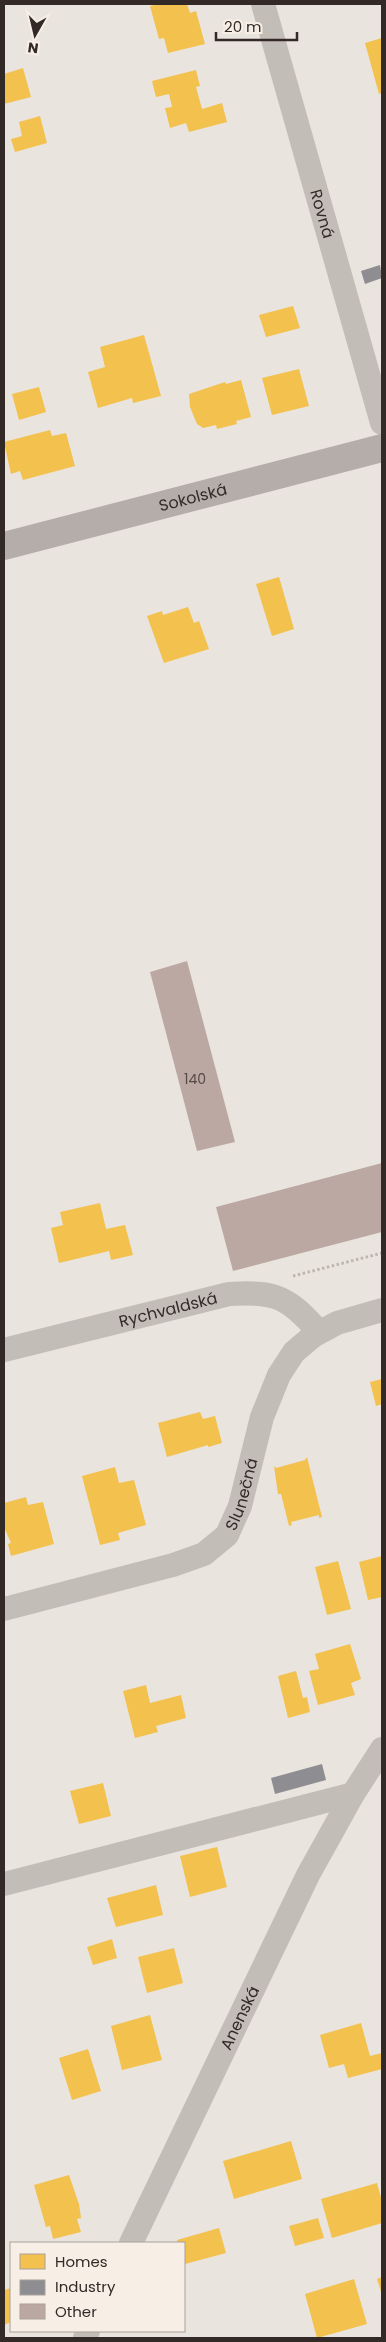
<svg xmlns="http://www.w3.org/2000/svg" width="386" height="2342" viewBox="0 0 386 2342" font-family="Poppins,sans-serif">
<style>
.homes{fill:#f2c14e}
.industry{fill:#8d8d92}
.building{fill:#bca8a2}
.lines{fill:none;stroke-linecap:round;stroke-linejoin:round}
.path{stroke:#bcb5b0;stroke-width:3;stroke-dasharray:2.5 2.5;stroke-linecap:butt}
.minor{stroke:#c3bdb8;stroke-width:24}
.secondary{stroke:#b4ada9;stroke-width:28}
.labels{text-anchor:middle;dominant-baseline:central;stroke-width:5;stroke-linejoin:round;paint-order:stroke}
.number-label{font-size:14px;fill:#554a46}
.street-label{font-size:16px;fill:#332a27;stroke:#f7eee6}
</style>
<rect width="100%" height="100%" fill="#eae4df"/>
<g class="homes">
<polygon points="159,4 187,4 190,13 196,11 205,44 168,53 164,38 159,39 150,6"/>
<polygon points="382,38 382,93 379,94 365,43"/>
<polygon points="23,68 31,97 4,104 4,74"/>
<polygon points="196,70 200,86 196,87 202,109 222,103 227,122 189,132 186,123 170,128 165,108 172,107 169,94 156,97 152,81"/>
<polygon points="40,116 47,143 15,152 11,139 22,136 19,122"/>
<polygon points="293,306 300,328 266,337 259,315"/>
<polygon points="144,335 161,396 133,403 132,398 98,408 88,372 105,367 100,347"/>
<polygon points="299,369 309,406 272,415 262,378"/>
<polygon points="241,380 251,417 236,421 237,424 217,429 216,425 203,428 197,424 190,407 189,394 225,382 226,384"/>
<polygon points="39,387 46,412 19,420 12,394"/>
<polygon points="50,430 52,436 66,433 75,466 23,480 20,471 11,474 4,442"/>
<polygon points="279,577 294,629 272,636 256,584"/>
<polygon points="188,607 194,623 199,621 209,649 164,663 147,616 162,611 163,615"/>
<polygon points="100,1203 106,1229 125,1225 133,1255 111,1260 109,1251 59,1263 51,1228 63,1225 60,1212"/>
<polygon points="382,1379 382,1404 376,1406 370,1382"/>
<polygon points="200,1412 203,1419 215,1416 222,1443 208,1447 208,1445 167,1457 158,1423"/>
<polygon points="307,1457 322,1517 319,1518 319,1515 291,1522 292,1525 289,1526 281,1494 278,1494 274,1466 276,1468 305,1460"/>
<polygon points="115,1467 119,1483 134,1480 146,1525 118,1533 120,1540 100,1545 82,1476"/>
<polygon points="26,1497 28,1505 43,1502 54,1544 11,1556 8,1544 11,1543 4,1527 4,1503"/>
<polygon points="382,1556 382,1597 368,1600 359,1562"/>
<polygon points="338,1561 351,1609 327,1615 315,1567"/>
<polygon points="350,1644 361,1679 351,1683 355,1695 318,1705 309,1671 319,1669 315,1654"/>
<polygon points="296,1671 303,1698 307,1697 310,1712 288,1718 278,1676"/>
<polygon points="146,1685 150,1703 181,1695 186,1718 156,1726 158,1732 135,1738 123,1691"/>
<polygon points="103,1783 111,1816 79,1824 70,1791"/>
<polygon points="217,1847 227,1887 190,1897 180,1856"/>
<polygon points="156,1885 163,1915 116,1927 107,1898"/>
<polygon points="112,1939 117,1958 93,1965 87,1947"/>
<polygon points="174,1948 183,1983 147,1993 138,1957"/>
<polygon points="150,2015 162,2060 122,2070 111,2026"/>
<polygon points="361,2023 370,2056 382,2053 382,2069 348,2078 344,2064 329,2068 320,2035"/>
<polygon points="88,2049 101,2091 72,2100 59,2058"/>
<polygon points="291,2141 302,2179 234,2199 223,2161"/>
<polygon points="69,2175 79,2204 81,2218 77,2219 81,2232 53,2239 50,2226 46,2227 34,2185"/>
<polygon points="377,2183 382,2201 382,2223 332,2238 321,2199"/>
<polygon points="318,2218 324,2238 295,2246 289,2226"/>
<polygon points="219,2228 226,2253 185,2264 184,2243 178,2243 177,2240"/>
<polygon points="382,2277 382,2295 377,2279"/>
<polygon points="354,2279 367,2324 317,2338 305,2294"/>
<polygon points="11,2288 11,2322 4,2325 4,2290"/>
</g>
<g class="industry">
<polygon points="380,265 382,278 365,284 361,271"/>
<polygon points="322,1764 326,1780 275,1794 271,1778"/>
</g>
<g class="building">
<polygon points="187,961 235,1142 197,1151 150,972"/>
<polygon points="382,1163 382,1232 233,1271 216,1207"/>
</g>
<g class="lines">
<polyline class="path" points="293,1276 382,1253"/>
<g class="minor">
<path id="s1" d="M263,4L382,423"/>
<path id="s2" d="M4,1350L229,1294C276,1291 288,1297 319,1332"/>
<path id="s3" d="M4,1609L173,1565L204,1554L227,1535L240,1506L262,1417L279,1375L294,1352L313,1336L337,1323L382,1310"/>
<polyline points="4,1884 353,1794"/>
<path id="s4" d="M131,2243L308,1875L353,1794L382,1749"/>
<polyline points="85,2338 88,2331"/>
</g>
<path class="secondary" id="s5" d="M4,546L382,448"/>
</g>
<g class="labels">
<g class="number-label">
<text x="195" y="1079">140</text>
</g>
<g class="street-label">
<text stroke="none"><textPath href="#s1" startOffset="218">Rovná</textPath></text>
<text stroke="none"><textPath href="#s5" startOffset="195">Sokolská</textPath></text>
<text stroke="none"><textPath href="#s2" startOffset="169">Rychvaldská</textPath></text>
<text stroke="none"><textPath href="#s3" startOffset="281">Slunečná</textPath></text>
<text stroke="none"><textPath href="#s4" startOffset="250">Anenská</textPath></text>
</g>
</g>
<rect width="386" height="2342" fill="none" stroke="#332a27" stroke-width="10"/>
<rect x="10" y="2242" width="175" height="90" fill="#f7eee6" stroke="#a9a09a"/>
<rect x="20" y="2254" width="25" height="15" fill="#f2c14e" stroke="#a9a09a"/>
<text x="55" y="2267" font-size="15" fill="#332a27">Homes</text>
<rect x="20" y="2280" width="25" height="15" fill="#8d8d92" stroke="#a9a09a"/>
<text x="55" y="2292" font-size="15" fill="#332a27">Industry</text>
<rect x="20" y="2304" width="25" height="15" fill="#bca8a2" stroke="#a9a09a"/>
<text x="55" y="2317" font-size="15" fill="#332a27">Other</text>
<g transform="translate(35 35) rotate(188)" stroke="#f7eee6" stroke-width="4" paint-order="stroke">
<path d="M0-4L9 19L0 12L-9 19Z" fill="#332a27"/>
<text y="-8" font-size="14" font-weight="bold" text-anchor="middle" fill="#332a27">N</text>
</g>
<path d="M216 32v8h81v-8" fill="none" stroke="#332a27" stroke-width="2.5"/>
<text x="224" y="32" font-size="15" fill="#332a27" stroke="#f7eee6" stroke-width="4" paint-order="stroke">20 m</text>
</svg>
